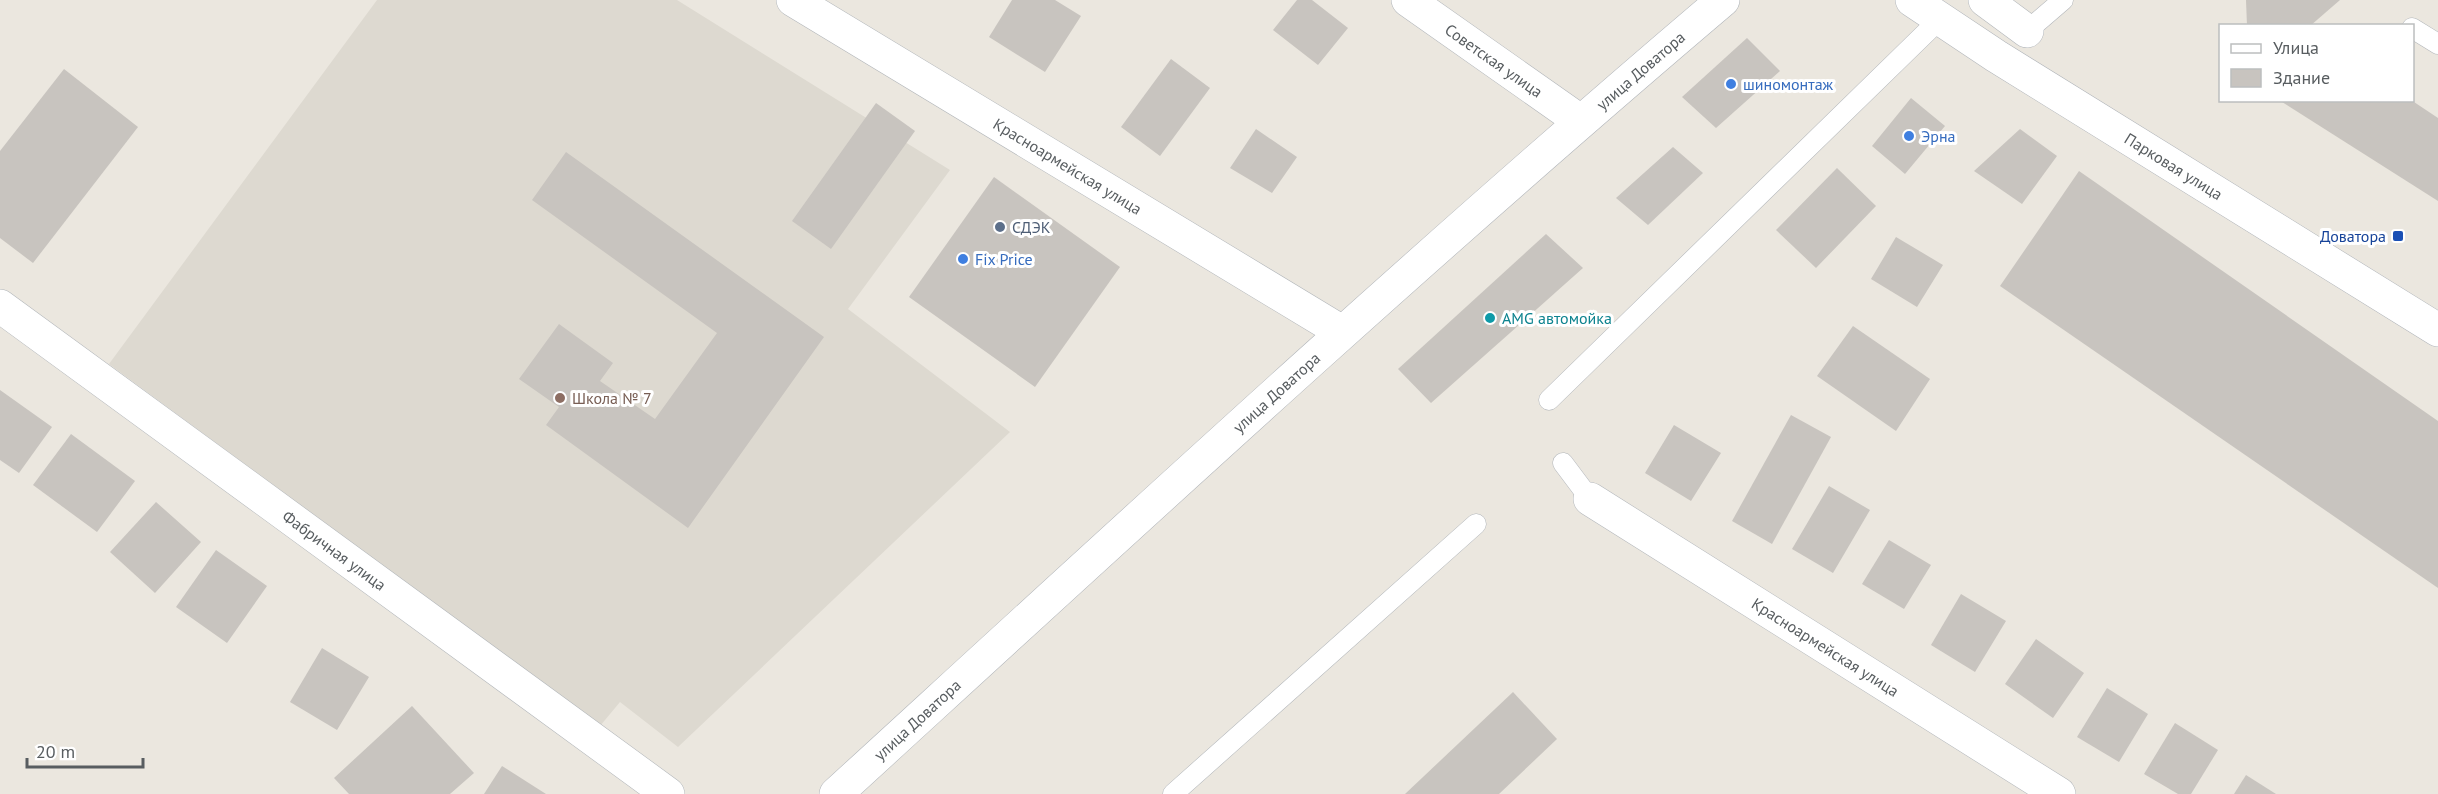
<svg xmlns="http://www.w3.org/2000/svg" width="2438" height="794" viewBox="0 0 2438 794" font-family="'PT Sans',sans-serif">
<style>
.education{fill:#ddd9d0}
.building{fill:#c8c4bf}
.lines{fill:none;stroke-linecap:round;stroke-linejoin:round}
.service-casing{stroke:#b2b6ba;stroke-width:21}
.minor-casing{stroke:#b2b6ba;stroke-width:34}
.secondary-casing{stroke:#b1b5ba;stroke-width:34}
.service{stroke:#fff;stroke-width:20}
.minor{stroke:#fff;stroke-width:33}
.secondary{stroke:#fff;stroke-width:33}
.shop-dot{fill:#3f7fe0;stroke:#fff;stroke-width:2}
.service-dot{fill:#5c6f8a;stroke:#fff;stroke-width:2}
.transit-dot{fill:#1a4fb4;stroke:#fff;stroke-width:2}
.culture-dot{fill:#0f9aa8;stroke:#fff;stroke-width:2}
.education-dot{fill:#8d6e63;stroke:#fff;stroke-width:2}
.labels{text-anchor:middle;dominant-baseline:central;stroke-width:6;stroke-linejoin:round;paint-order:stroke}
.street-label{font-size:16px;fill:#585d60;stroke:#fff}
.shop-label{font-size:16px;fill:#366cbe;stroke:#fff;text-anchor:start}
.service-label{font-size:16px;fill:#4e5e75;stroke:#fff;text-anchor:start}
.transit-label{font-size:16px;fill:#164399;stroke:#fff;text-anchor:end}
.culture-label{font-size:16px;fill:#0d838f;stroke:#fff;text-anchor:start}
.education-label{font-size:16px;fill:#785e54;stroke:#fff;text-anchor:start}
</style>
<rect width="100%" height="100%" fill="#ebe7df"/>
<polygon class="education" points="377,0 677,0 950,170 848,309 1010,432 678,747 620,702 600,726 109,364"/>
<g class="building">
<polygon points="1012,0 1055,0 1081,16 1045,72 989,37"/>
<polygon points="1297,0 1312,0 1348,28 1318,65 1273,30"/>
<polygon points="2246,0 2340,0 2310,26 2247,26"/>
<polygon points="1747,38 1780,71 1716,128 1682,97"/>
<polygon points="1171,59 1210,88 1160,156 1121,127"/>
<polygon points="64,69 138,127 33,263 0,238 0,151"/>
<polygon points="1911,98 1945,126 1905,174 1872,146"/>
<polygon points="2279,100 2411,100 2438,118 2438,201"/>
<polygon points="876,103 915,131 831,249 792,221"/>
<polygon points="1256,129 1297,157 1272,193 1230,168"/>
<polygon points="2020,129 2057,156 2022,204 1974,171"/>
<polygon points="1673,147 1703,173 1648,225 1616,198"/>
<polygon points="566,152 824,337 688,528 546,425 559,407 519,379 559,324 613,363 600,381 655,419 717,333 532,200"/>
<polygon points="1837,168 1876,206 1816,268 1776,230"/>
<polygon points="2079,171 2438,421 2438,588 2000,286"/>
<polygon points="994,177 1120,267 1035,387 909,297"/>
<polygon points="1546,234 1583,268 1431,403 1398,369"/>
<polygon points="1896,237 1943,265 1917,307 1871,279"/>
<polygon points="1853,326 1930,379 1896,431 1817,376"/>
<polygon points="0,390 52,427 19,473 0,460"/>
<polygon points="1791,415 1831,437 1772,544 1732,521"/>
<polygon points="1674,425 1721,453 1691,501 1645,473"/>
<polygon points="71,434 135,481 97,532 33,485"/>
<polygon points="1829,486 1870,510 1833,573 1792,549"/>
<polygon points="156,502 201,542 155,593 110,552"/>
<polygon points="1889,540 1931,565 1904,609 1862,584"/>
<polygon points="216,550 267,586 227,643 176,607"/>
<polygon points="1961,594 2006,621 1975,672 1931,645"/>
<polygon points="2036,639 2084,673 2053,718 2005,684"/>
<polygon points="322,648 369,677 337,730 290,702"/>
<polygon points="2107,688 2148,714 2119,762 2077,737"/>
<polygon points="1513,692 1557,739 1499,794 1405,794"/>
<polygon points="412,706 474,773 450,794 349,794 334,778"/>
<polygon points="2175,723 2218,750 2191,794 2178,794 2144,774"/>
<polygon points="502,766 546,794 484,794"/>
<polygon points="2246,775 2276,794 2234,794"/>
</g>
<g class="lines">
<defs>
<g id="service">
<polyline points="2412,28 2438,44"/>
<polyline points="2027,31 2063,0"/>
<polyline points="1549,400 1940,19"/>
<polyline points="1563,463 1590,499"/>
<polyline points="1173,794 1476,524"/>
</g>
<g id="minor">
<path id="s1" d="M793,0L1342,332"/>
<path id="s2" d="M1408,0L1580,121"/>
<polyline points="1985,0 2027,31"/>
<path id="s3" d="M0,306L668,794"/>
<path id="s4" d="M1590,499L2059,794"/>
</g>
<g id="secondary">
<path id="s5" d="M1912,0L1996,56L2438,330"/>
<path id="s6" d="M836,794C1129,526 1420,257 1723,0"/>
</g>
</defs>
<use href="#service" class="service-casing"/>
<use href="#minor" class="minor-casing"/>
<use href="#secondary" class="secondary-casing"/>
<use href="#service" class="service"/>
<use href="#minor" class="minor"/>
<use href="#secondary" class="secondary"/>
</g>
<g class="shop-dot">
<circle cx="1731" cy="84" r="6"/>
<circle cx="1909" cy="136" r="6"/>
<circle cx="963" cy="259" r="6"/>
</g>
<circle class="service-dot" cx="1000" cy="227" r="6"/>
<rect class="transit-dot" x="2392" y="230" width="12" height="12" rx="3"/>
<circle class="culture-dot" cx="1490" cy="318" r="6"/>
<circle class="education-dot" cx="560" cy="398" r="6"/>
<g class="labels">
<g class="street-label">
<text stroke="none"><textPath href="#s2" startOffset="105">Советская улица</textPath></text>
<text stroke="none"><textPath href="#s6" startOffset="1082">улица Доватора</textPath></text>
<text stroke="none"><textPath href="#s1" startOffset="321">Красноармейская улица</textPath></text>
<text stroke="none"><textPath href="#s5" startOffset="310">Парковая улица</textPath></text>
<text stroke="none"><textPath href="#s6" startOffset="596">улица Доватора</textPath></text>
<text stroke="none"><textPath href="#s3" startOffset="414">Фабричная улица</textPath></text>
<text stroke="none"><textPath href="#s4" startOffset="278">Красноармейская улица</textPath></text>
<text stroke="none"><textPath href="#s6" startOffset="110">улица Доватора</textPath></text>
</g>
<g class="shop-label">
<text x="1743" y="84">шиномонтаж</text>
<text x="1921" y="136">Эрна</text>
<text x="975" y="259">Fix Price</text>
</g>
<g class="service-label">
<text x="1012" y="227">СДЭК</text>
</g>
<g class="transit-label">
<text x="2386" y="236">Доватора</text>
</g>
<g class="culture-label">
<text x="1502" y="318">AMG автомойка</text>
</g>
<g class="education-label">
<text x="572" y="398">Школа № 7</text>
</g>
</g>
<rect x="2219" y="24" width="195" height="78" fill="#ffffff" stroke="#bcbebf" stroke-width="1.5"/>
<rect x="2231" y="44" width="30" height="9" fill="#ffffff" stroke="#bcbebf" stroke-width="1.5"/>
<text x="2273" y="54" font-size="18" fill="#585d60">Улица</text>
<rect x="2231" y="69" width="30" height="18" fill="#c8c4bf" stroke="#bcbebf" stroke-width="1.5"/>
<text x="2273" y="84" font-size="18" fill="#585d60">Здание</text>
<path d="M27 758v9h116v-9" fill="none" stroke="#585d60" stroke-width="3"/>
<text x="36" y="758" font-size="18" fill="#585d60" stroke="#ffffff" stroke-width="4.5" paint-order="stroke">20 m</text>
</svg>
